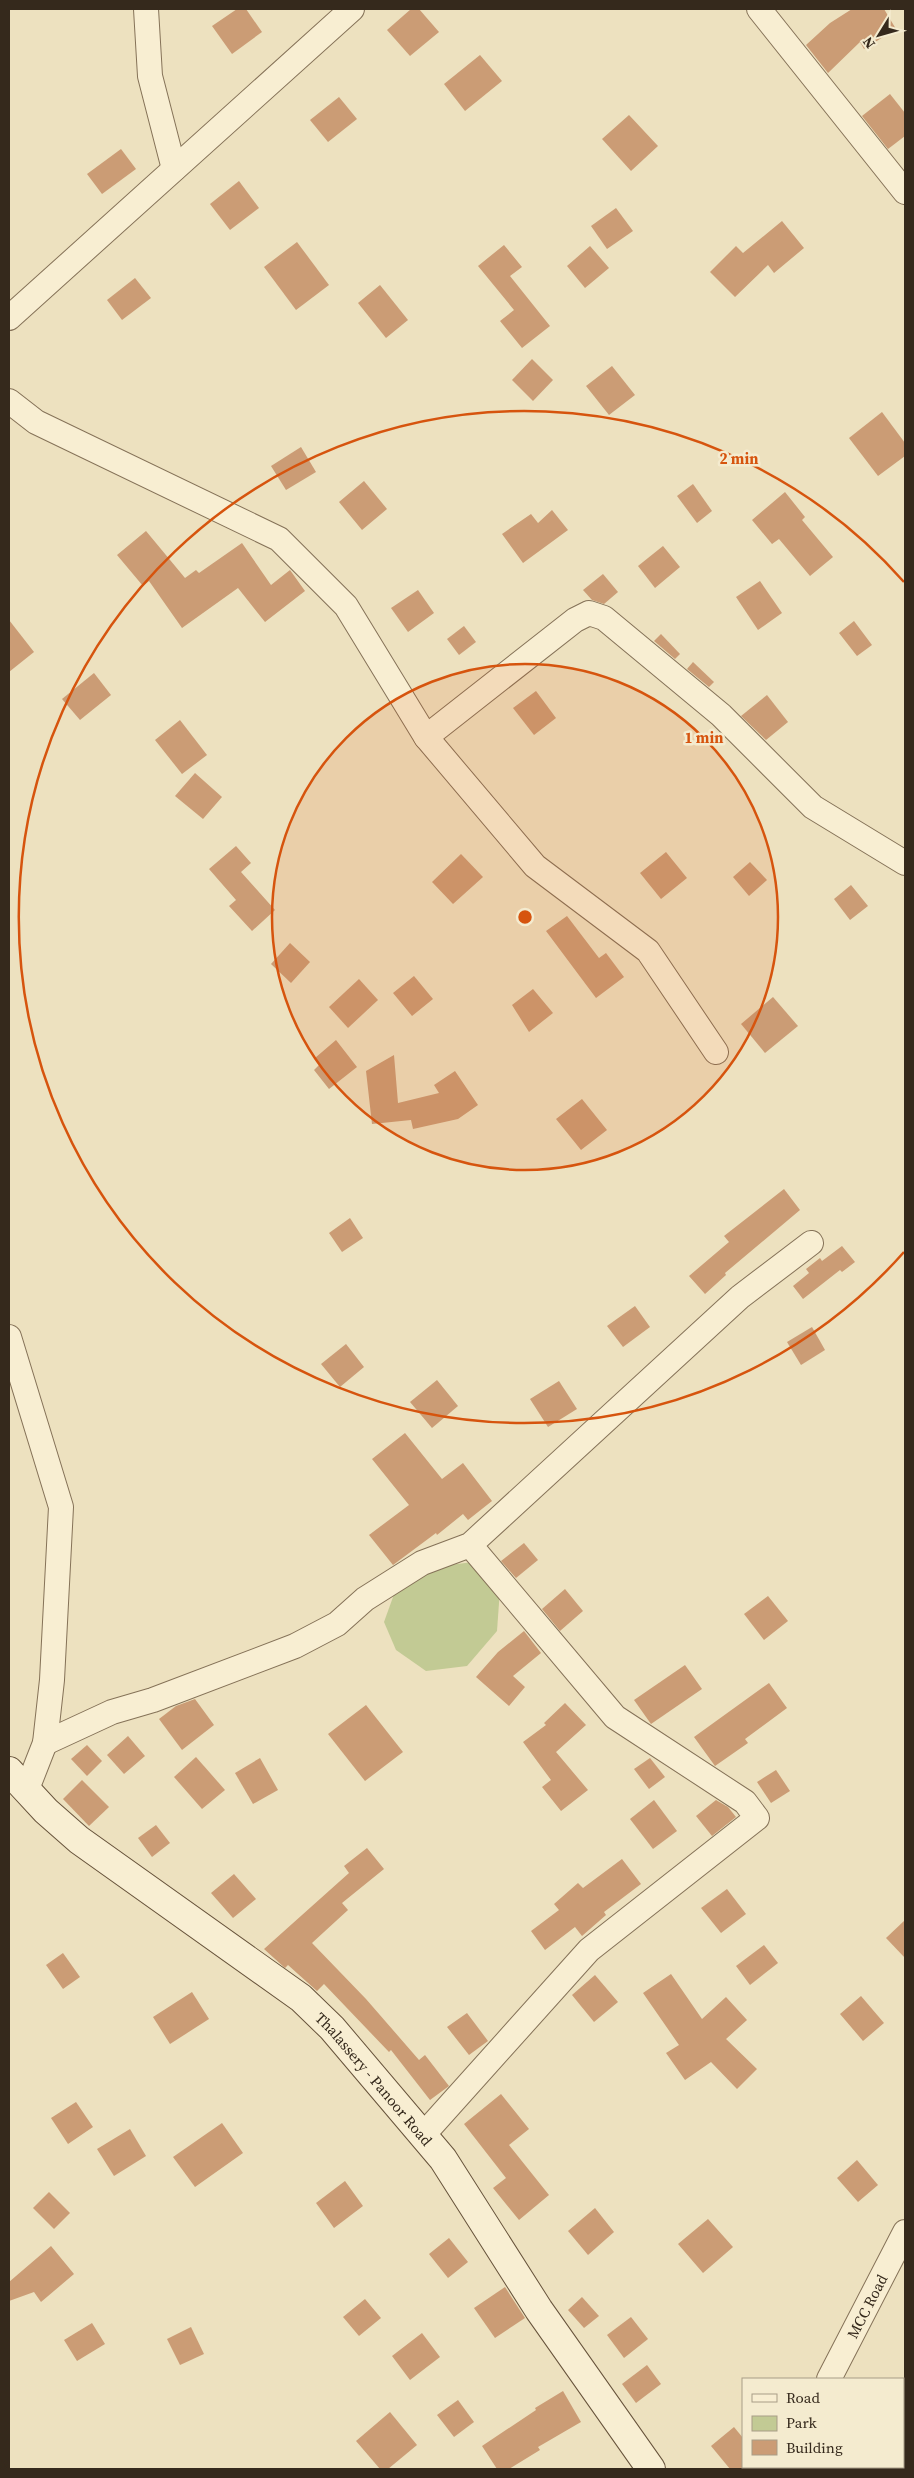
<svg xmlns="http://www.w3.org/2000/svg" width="914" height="2478" viewBox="0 0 914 2478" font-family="'Source Serif 4',serif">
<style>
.green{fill:#c2ca94}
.building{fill:#cb9c75}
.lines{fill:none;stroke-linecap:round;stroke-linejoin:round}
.street-casing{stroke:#857258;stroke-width:26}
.secondary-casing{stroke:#67533b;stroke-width:30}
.street{stroke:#f8eed2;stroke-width:24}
.secondary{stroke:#f8eed2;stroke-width:28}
.ring{fill:none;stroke:#d6540e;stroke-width:2.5}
.labels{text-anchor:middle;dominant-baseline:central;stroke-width:5;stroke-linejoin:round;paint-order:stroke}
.street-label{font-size:15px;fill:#35291c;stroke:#f4ebcf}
.centre{fill:#d6540e;stroke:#f4ebcf;stroke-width:2.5}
.ring-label{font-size:15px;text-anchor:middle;font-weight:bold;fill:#d6540e;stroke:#f4ebcf;stroke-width:5;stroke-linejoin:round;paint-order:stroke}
</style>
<rect width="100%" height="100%" fill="#ede1bf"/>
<polygon class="green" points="473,1562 500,1589 497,1631 467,1666 426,1671 396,1650 384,1622 397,1586 434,1567"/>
<g class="building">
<polygon points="237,9 246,9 262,32 232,54 212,26"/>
<polygon points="411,9 419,9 439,32 410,56 387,30"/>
<polygon points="852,9 884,9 896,29 864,49 860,42 828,73 806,45 830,23"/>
<polygon points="480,55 502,81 465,111 444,84"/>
<polygon points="890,94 905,113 905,136 888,149 862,116"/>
<polygon points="339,97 357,119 328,142 310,120"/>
<polygon points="629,115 658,146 631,171 602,139"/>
<polygon points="121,149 136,169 102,194 87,174"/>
<polygon points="239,181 259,208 230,230 210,204"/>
<polygon points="616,208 633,231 607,249 591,226"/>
<polygon points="782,221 804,248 774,273 768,265 735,297 710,272 736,246 743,253"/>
<polygon points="297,242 329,285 296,310 264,267"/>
<polygon points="504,245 522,267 510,276 550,326 522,348 500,321 514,310 478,266"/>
<polygon points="590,246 609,268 585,288 567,266"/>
<polygon points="135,278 151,298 122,320 107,300"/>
<polygon points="380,285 408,320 386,338 358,303"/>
<polygon points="532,359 553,380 533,401 512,380"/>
<polygon points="612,366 635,395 609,415 586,386"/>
<polygon points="882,412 905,443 905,456 878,476 849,438"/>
<polygon points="301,447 316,472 286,490 271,466"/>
<polygon points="364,481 387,509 362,530 339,502"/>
<polygon points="693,484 712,511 697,523 677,496"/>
<polygon points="785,492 805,517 802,520 833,557 810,576 779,539 772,544 752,520"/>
<polygon points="552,510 568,530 523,563 502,534 531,514 538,523"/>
<polygon points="146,531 185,578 196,570 199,573 242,543 271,585 290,570 305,591 265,622 238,588 182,628 149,581 143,586 117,555"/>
<polygon points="663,546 680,567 655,588 638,566"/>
<polygon points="603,574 618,592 604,604 592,600 583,590"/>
<polygon points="760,581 782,613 758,630 736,597"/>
<polygon points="418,590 434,613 408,632 391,608"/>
<polygon points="9,620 34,652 9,672"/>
<polygon points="854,621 872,645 857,656 839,633"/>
<polygon points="464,626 476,642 459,655 447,639"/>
<polygon points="661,634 680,654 675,659 654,641"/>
<polygon points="693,662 714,682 709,687 687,669"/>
<polygon points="94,673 111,695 80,720 62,699"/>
<polygon points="536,691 556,718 534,735 513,708"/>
<polygon points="767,695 788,722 766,740 741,716"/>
<polygon points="180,720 207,755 182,774 155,740"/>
<polygon points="195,773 222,797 203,819 175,796"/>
<polygon points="236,846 251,863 241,872 275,910 252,931 229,906 236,900 209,869"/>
<polygon points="666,852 687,878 661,899 640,873"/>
<polygon points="461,854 483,877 453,904 432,882"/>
<polygon points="750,862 767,880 749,896 733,877"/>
<polygon points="851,885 868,906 850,920 834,899"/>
<polygon points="567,916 599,958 606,953 624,977 596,998 546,931"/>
<polygon points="290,943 310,962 291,983 271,964"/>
<polygon points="414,976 433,999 412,1016 393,993"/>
<polygon points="359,979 378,1000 348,1028 329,1007"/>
<polygon points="533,989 553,1013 529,1032 512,1005"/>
<polygon points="773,997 798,1026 765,1053 741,1024"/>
<polygon points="336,1040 357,1067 329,1089 314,1070 320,1064 315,1058"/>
<polygon points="394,1055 398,1103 439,1093 434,1085 455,1071 478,1105 458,1119 413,1129 411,1120 372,1124 366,1071"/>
<polygon points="582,1099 607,1130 581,1150 556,1119"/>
<polygon points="784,1189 800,1210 725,1273 726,1275 705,1294 689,1276 729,1242 724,1236"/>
<polygon points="350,1218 363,1238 342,1252 329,1233"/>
<polygon points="842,1246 855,1262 842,1272 840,1270 803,1299 793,1286 809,1273 806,1269 820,1258 822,1261"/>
<polygon points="635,1306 650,1327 623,1347 607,1326"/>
<polygon points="812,1327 825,1350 801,1365 787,1342"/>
<polygon points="346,1344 364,1367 340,1387 321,1364"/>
<polygon points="437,1380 458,1406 432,1428 410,1402"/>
<polygon points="559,1381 577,1409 548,1427 530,1399"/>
<polygon points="405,1433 442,1479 463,1463 492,1501 468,1520 463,1514 437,1535 436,1533 393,1565 369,1535 409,1505 372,1459"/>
<polygon points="524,1543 538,1560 516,1578 501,1561"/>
<polygon points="565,1589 583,1611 560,1631 542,1609"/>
<polygon points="768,1596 788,1621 764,1640 744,1614"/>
<polygon points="524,1631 541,1653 513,1676 525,1687 509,1706 476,1677 498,1652"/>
<polygon points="685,1665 702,1689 651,1724 634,1700"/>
<polygon points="769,1683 787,1708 745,1739 748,1743 715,1766 694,1737"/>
<polygon points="195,1699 214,1725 182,1750 159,1719 176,1706"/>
<polygon points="565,1703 586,1725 556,1752 588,1790 561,1811 542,1787 551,1780 523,1742 546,1725 544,1723"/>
<polygon points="366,1705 403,1752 365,1781 328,1734"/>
<polygon points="128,1736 145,1756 124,1774 107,1755"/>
<polygon points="87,1745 102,1761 87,1776 71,1759"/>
<polygon points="196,1757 225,1790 202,1809 174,1777"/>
<polygon points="260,1758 278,1790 253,1804 235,1773"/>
<polygon points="650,1758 665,1777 649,1789 634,1769"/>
<polygon points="776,1770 790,1791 771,1803 757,1782"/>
<polygon points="82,1780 109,1807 89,1826 63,1799"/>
<polygon points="654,1800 677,1831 653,1849 630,1819"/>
<polygon points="716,1800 728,1807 736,1817 712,1836 696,1816"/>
<polygon points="156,1825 170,1843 152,1857 138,1838"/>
<polygon points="367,1848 384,1869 342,1903 348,1910 312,1943 366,1999 419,2060 425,2055 449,2086 430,2100 391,2050 389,2052 324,1984 317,1991 288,1965 285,1968 264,1949 349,1873 344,1866"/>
<polygon points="622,1859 641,1884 604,1912 606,1915 582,1936 575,1927 545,1950 531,1931 559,1910 554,1904 578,1883 583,1888"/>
<polygon points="234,1874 256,1899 233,1918 211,1893"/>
<polygon points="727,1889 746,1914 721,1933 701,1908"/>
<polygon points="905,1920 905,1958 886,1938"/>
<polygon points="764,1945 778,1963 750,1985 736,1966"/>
<polygon points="63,1953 80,1977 63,1989 46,1965"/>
<polygon points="671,1974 702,2019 726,1997 747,2020 726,2039 757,2069 737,2089 711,2062 685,2080 666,2053 679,2045 643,1993"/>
<polygon points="595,1975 618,2002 594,2022 572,1995"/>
<polygon points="192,1992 209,2019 170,2044 153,2017"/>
<polygon points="861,1996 884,2023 863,2041 840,2014"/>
<polygon points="467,2013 488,2041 469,2055 447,2027"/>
<polygon points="501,2094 529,2129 509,2145 549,2195 519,2220 493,2188 506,2178 464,2124"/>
<polygon points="76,2102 93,2127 68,2144 51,2118"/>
<polygon points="222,2123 243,2153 195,2187 173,2157"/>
<polygon points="130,2129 146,2156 114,2176 97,2149"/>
<polygon points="857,2160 878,2185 858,2202 837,2178"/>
<polygon points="345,2181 363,2206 334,2228 316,2203"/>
<polygon points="49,2192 70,2213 54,2229 33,2208"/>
<polygon points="595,2208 614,2232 588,2255 568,2231"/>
<polygon points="708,2219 733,2247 703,2273 678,2244"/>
<polygon points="449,2238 468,2262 448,2278 429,2254"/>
<polygon points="51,2246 74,2274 41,2302 34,2292 9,2301 9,2282"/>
<polygon points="505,2287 525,2318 495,2338 474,2308"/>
<polygon points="582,2297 599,2316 584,2328 568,2310"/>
<polygon points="365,2299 381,2318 359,2336 343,2317"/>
<polygon points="631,2317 648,2339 624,2358 607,2335"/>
<polygon points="92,2323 105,2344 77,2361 64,2340"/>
<polygon points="191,2327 204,2354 180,2365 167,2339"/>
<polygon points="422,2333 440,2357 410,2380 392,2356"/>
<polygon points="647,2365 661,2384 636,2403 622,2384"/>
<polygon points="563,2391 581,2422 538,2447 540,2450 509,2469 497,2469 482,2446 536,2410 535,2408"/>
<polygon points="458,2400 474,2422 454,2437 437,2415"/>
<polygon points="390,2412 417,2445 388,2469 380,2469 356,2441"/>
<polygon points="734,2427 743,2438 743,2469 730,2469 711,2446"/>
</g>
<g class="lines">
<defs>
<g id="street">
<polyline points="146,9 150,76 174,169"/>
<polyline points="759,9 905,192"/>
<polyline points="9,318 352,9"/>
<polyline points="9,401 36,422 279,539 346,606 426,737 535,866 648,951 716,1052"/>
<polyline points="426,737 575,620 589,613 604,618 721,715 813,807 905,863"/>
<polyline points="9,1337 61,1507 52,1680 45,1743 27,1789"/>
<polyline points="45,1743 112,1712 153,1700 295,1646 337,1624 365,1599 422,1563 470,1545 740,1297 811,1243"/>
<polyline points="424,2134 589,1950 757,1818 745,1802 615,1717 470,1545"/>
<path id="s1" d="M829,2379L905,2232"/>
<polyline points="777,2469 779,2467"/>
</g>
<g id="secondary">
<path id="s2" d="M9,1771L46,1811L79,1840L301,1998L332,2028L443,2159L539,2310L651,2469"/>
</g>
</defs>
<use href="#street" class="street-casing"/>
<use href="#secondary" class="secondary-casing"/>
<use href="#street" class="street"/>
<use href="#secondary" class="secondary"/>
</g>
<circle cx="525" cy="917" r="253" fill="#d6540e" fill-opacity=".12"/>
<g class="ring">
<circle cx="525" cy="917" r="253"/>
<path d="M904 1252A506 506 0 1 1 904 582"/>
</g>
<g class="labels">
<g class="street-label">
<text stroke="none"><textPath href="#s2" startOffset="480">Thalassery - Panoor Road</textPath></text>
<text stroke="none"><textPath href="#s1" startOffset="82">MCC Road</textPath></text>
</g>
</g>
<circle cx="525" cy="917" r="8" class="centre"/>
<g class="ring-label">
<text x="739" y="464">2 min</text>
<text x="704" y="743">1 min</text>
</g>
<rect width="914" height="2478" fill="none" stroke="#35291c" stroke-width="20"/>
<rect x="742" y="2378" width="162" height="90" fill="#f4ebcf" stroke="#a89d87"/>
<rect x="752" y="2394" width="25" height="8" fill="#f8eed2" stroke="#a89d87"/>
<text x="786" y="2403" font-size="15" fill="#35291c">Road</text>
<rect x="752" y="2416" width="25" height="15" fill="#c2ca94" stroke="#a89d87"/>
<text x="786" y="2428" font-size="15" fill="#35291c">Park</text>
<rect x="752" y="2440" width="25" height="15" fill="#cb9c75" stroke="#a89d87"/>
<text x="786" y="2453" font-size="15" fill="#35291c">Building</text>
<g transform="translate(879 35) rotate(233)" stroke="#f4ebcf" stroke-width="4" paint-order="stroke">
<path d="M0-4L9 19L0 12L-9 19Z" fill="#35291c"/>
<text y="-8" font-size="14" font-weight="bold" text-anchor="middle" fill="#35291c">N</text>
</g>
</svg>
